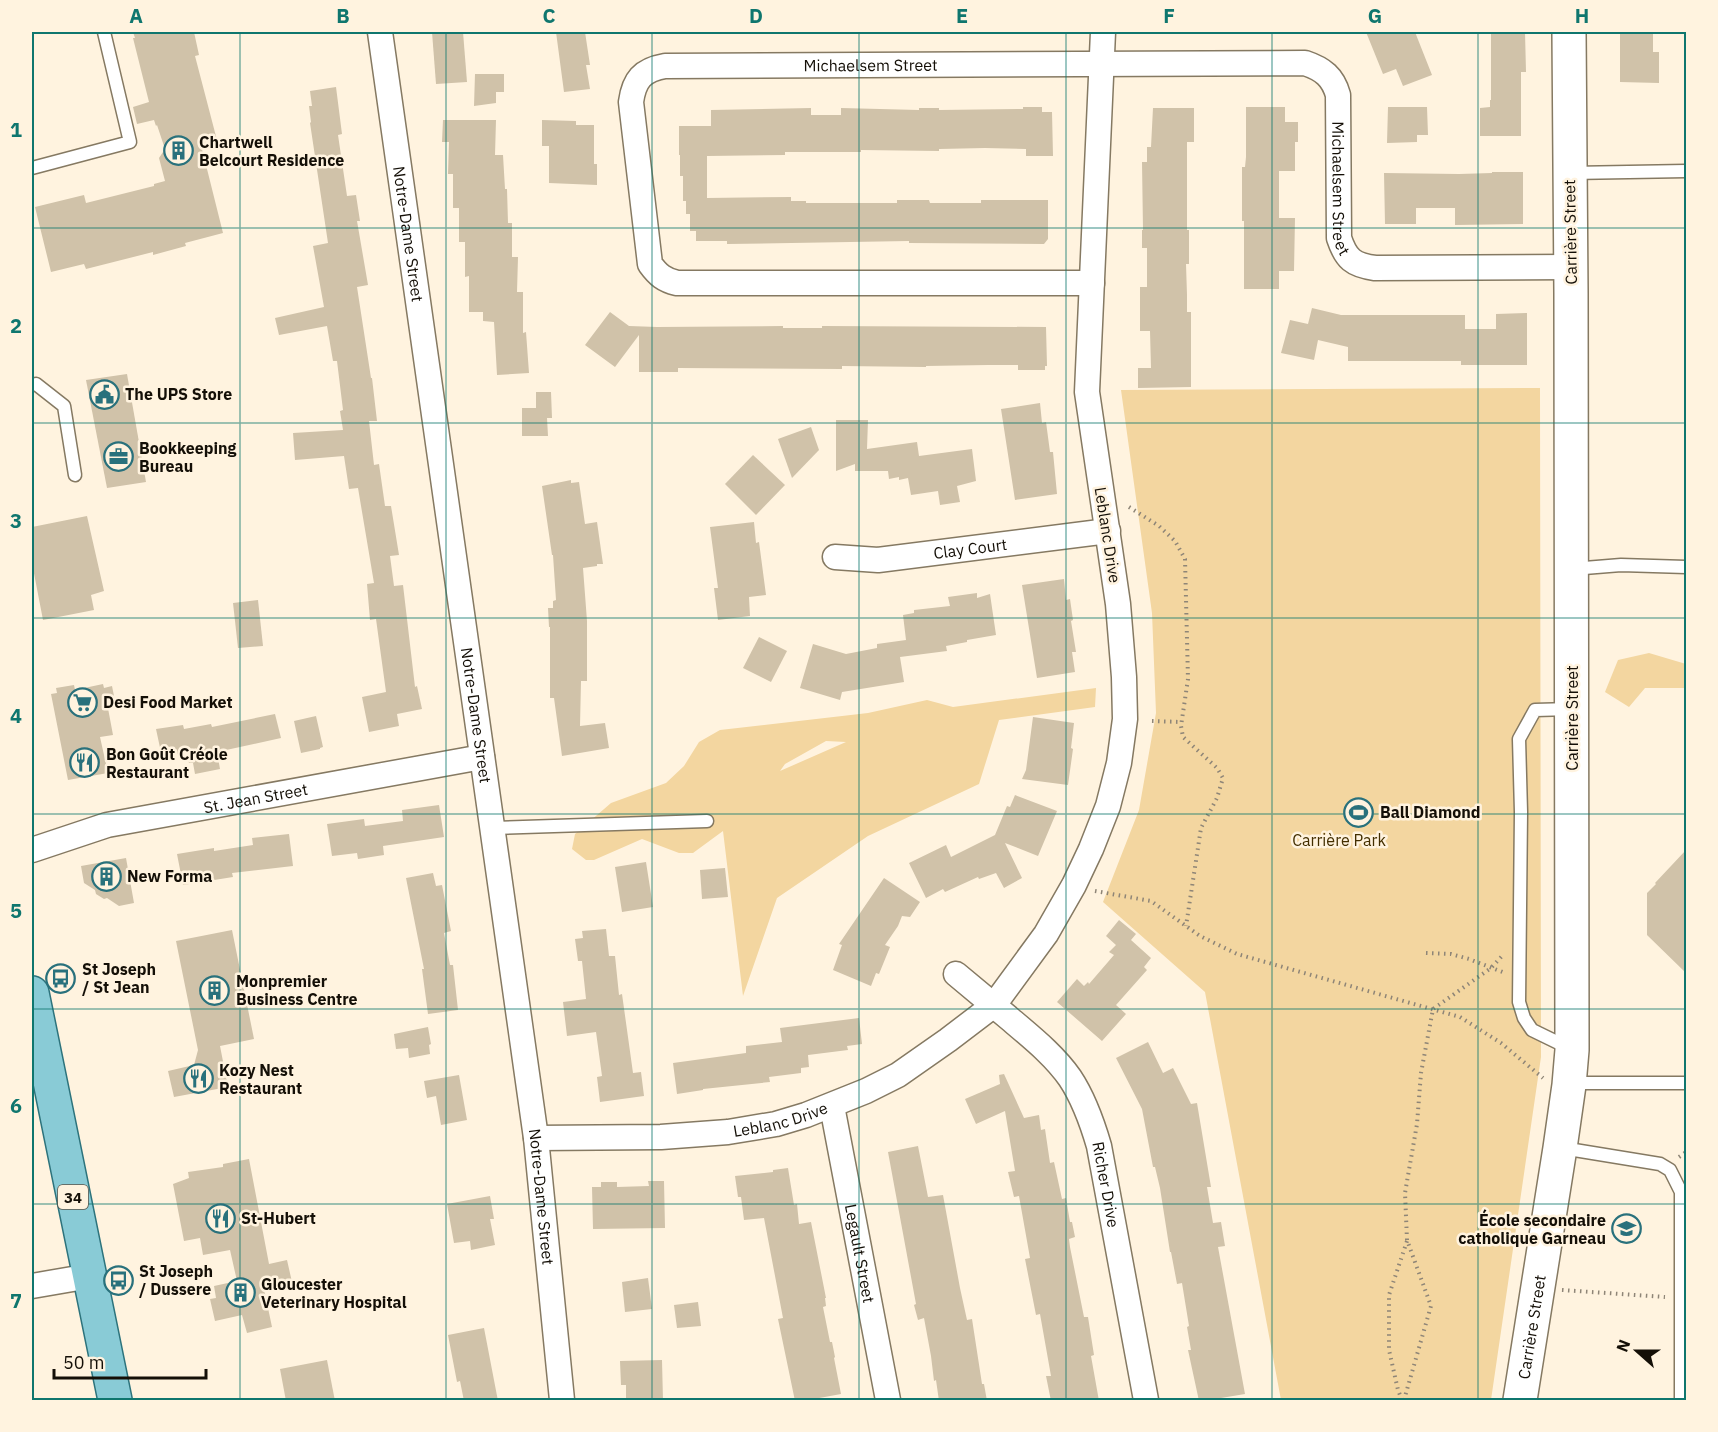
<svg xmlns="http://www.w3.org/2000/svg" width="1718" height="1432" viewBox="0 0 1718 1432" font-family="'IBM Plex Sans',sans-serif">
<style>
.green{fill:#f3d6a0;fill-rule:evenodd}
.building{fill:#d0c2a9}
.lines{fill:none;stroke-linecap:round;stroke-linejoin:round}
.lane-casing{stroke:#857962;stroke-width:15}
.street-casing{stroke:#857962;stroke-width:27}
.secondary-casing{stroke:#857962;stroke-width:36}
.primary-casing{stroke:#2d737c;stroke-width:36}
.path{stroke:#8e8577;stroke-width:4;stroke-dasharray:1.5 4.5;stroke-linecap:butt}
.lane{stroke:#fff;stroke-width:12}
.street{stroke:#fff;stroke-width:24}
.secondary{stroke:#fff;stroke-width:33}
.primary{stroke:#89cbd6;stroke-width:33}
.grid{fill:none;stroke:#0f766e;stroke-width:1.5;stroke-opacity:0.55}
.labels{text-anchor:middle;dominant-baseline:central;stroke-width:5;stroke-linejoin:round;paint-order:stroke}
.shield{fill:#fff3df;stroke:#5a5348;stroke-width:1.5}
.shield-label{font-size:15px;font-weight:bold;fill:#140f07}
.street-label{font-size:16px;fill:#140f07;stroke:#fff3df}
.poi-label{font-size:16px;font-weight:bold;fill:#140f07;stroke:#fff3df;text-anchor:start}
.park-label{font-size:16px;fill:#442f00;stroke:#fff3df}
.neatline{fill:none;stroke:#0f766e;stroke-width:2}
.grid-label{font-size:20px;text-anchor:middle;font-weight:bold;fill:#0f766e}
</style>
<rect width="100%" height="100%" fill="#fff3df"/>
<g class="green">
<polygon points="1540,388 1541,1057 1491,1400 1281,1400 1205,992 1103,902 1139,810 1156,713 1152,613 1121,390"/>
<polygon points="1649,653 1686,664 1686,688 1645,688 1629,707 1605,692 1618,660"/>
<path d="M1096,688L1095,707L999,720L979,784L868,836L777,898L743,996L723,831L693,853H679L642,839L594,860H586L572,849L575,834L611,803L666,783L684,766L699,742L720,730L868,713L927,700L953,707ZM826,741L846,742L780,771L785,764Z"/>
</g>
<g class="building">
<polygon points="133,32 194,32 199,55 195,56 218,144 202,149 223,233 185,243 186,246 153,255 153,252 86,269 84,264 51,272 35,207 84,195 86,203 154,186 154,184 165,181 159,158 165,149 157,125 156,126 154,120 137,124 133,107 149,102 133,38 135,38"/>
<polygon points="432,32 463,32 467,82 436,84"/>
<polygon points="556,32 585,32 590,65 586,65 590,89 564,92"/>
<polygon points="1366,32 1415,32 1432,75 1403,86 1396,69 1383,74"/>
<polygon points="1491,32 1525,32 1526,72 1521,72 1521,136 1480,136 1480,108 1490,107 1490,100 1491,100"/>
<polygon points="1620,32 1653,32 1653,52 1659,52 1659,83 1620,82"/>
<polygon points="475,74 504,74 504,92 496,92 496,103 474,106"/>
<polygon points="336,87 342,134 338,135 347,196 356,195 360,221 357,221 368,285 357,287 371,378 372,378 377,421 369,421 374,465 379,464 385,506 391,506 399,555 390,556 394,586 403,585 415,687 417,686 422,709 397,714 399,726 369,732 362,697 386,692 376,619 370,620 367,584 374,583 358,488 349,489 344,456 295,460 293,433 343,430 340,411 343,410 337,361 333,361 327,326 279,335 275,318 324,307 313,246 328,243 310,123 311,122 309,106 312,106 310,91"/>
<polygon points="1023,107 1042,107 1042,112 1052,112 1053,156 1026,156 1026,149 985,148 939,149 939,151 861,150 861,152 785,152 785,155 707,156 707,198 791,197 791,201 806,201 806,203 897,203 897,200 929,200 930,203 981,203 981,200 1048,200 1048,239 1044,244 909,243 909,241 727,244 727,241 696,241 696,231 690,231 690,214 686,214 686,201 683,201 683,176 680,176 680,155 679,155 679,126 711,126 711,110 811,108 811,115 841,115 841,108 919,110 919,108 939,108 939,110 1023,109"/>
<polygon points="1246,107 1285,107 1285,122 1298,122 1298,142 1295,142 1295,171 1279,171 1279,218 1295,218 1294,271 1279,271 1279,289 1244,289 1244,221 1242,221 1242,167 1245,167 1246,157"/>
<polygon points="1388,107 1427,107 1428,135 1417,135 1417,142 1387,143"/>
<polygon points="1153,108 1194,108 1194,142 1187,142 1187,230 1189,230 1189,264 1186,264 1187,295 1187,312 1191,312 1191,387 1138,388 1138,368 1151,368 1150,331 1140,331 1140,287 1147,287 1147,248 1142,248 1142,230 1143,230 1142,162 1147,162 1147,147 1151,147"/>
<polygon points="443,120 496,120 495,155 503,155 505,189 507,189 508,223 512,223 512,257 518,257 517,292 523,292 523,333 526,332 529,373 497,375 494,322 483,321 483,312 469,312 469,276 465,277 465,242 459,242 459,208 453,208 453,174 448,174 449,142 442,142"/>
<polygon points="542,120 576,121 576,125 594,125 594,164 597,164 597,185 549,183 549,146 542,146"/>
<polygon points="1492,172 1523,172 1523,224 1455,225 1455,208 1416,208 1416,224 1385,224 1384,173 1459,174 1492,173"/>
<polygon points="1312,308 1341,315 1465,315 1465,329 1496,329 1496,314 1527,313 1527,365 1461,365 1461,361 1348,361 1348,347 1318,340 1314,360 1281,353 1290,320 1308,324"/>
<polygon points="610,312 629,326 657,327 783,326 783,328 822,328 822,326 1046,327 1047,366 1045,366 1045,370 1018,370 1018,365 988,365 926,366 926,367 842,366 842,369 678,368 678,372 639,372 639,335 615,367 585,345"/>
<polygon points="127,374 146,482 107,488 86,380"/>
<polygon points="536,392 551,392 552,418 547,418 548,436 522,436 522,408 536,408"/>
<polygon points="1040,403 1042,423 1046,422 1050,452 1053,452 1057,494 1015,500 1001,409"/>
<polygon points="836,420 868,420 867,449 917,442 919,456 972,449 976,481 957,486 960,502 940,505 938,491 911,495 908,478 899,480 899,477 889,479 888,471 855,471 855,464 836,471"/>
<polygon points="811,427 819,450 792,478 778,439"/>
<polygon points="753,455 785,485 756,515 725,484"/>
<polygon points="571,480 571,483 579,482 585,524 597,522 603,564 597,564 597,566 583,568 587,621 587,681 581,681 580,726 605,723 609,748 562,756 554,698 550,698 550,627 549,627 548,608 553,608 553,601 556,600 553,555 552,555 542,486"/>
<polygon points="87,516 104,591 91,595 94,610 43,620 32,563 32,527"/>
<polygon points="754,522 756,543 759,542 766,595 749,597 750,616 718,620 714,588 718,588 710,527"/>
<polygon points="1064,579 1066,600 1070,599 1073,620 1071,621 1076,652 1072,652 1075,672 1037,678 1022,585"/>
<polygon points="977,593 977,598 990,594 996,635 967,640 967,642 946,646 947,651 900,657 904,682 842,692 840,700 800,688 813,644 846,654 877,648 877,644 906,640 903,615 914,613 914,610 950,606 948,597"/>
<polygon points="258,600 263,646 238,648 233,603"/>
<polygon points="759,637 787,651 771,682 743,668"/>
<polygon points="103,684 104,688 112,686 115,701 107,703 113,735 100,737 108,773 68,780 51,694 57,693 56,688 74,685 75,690"/>
<polygon points="275,714 281,738 217,752 220,769 195,774 193,763 189,763 186,752 162,757 156,729 183,725 184,729 211,724 212,727"/>
<polygon points="316,716 323,747 320,748 320,749 301,753 294,721"/>
<polygon points="1033,717 1074,723 1071,748 1073,749 1068,785 1022,779 1026,770"/>
<polygon points="1015,795 1057,811 1038,856 1005,843 1022,878 1004,888 996,873 979,879 978,877 945,892 943,889 926,898 909,863 946,845 951,857 995,835 1007,806 1010,807"/>
<polygon points="439,805 444,837 383,846 384,855 358,859 357,853 332,856 327,824 364,819 365,826 403,821 402,810"/>
<polygon points="289,834 293,866 232,873 233,877 183,885 177,854 214,848 214,851 253,845 252,838"/>
<polygon points="1686,850 1686,973 1647,935 1647,893 1656,884 1655,883"/>
<polygon points="126,858 134,903 119,906 107,898 104,899 96,894 95,890 84,883 81,866"/>
<polygon points="646,862 653,907 622,912 615,867"/>
<polygon points="725,868 728,897 702,899 700,870"/>
<polygon points="433,873 436,886 442,885 451,931 444,933 450,965 453,965 458,1010 428,1014 422,969 424,969 406,878"/>
<polygon points="884,878 920,902 910,917 902,916 898,926 885,945 890,947 879,974 876,973 871,986 833,970 842,945 839,944"/>
<polygon points="1119,920 1136,934 1131,940 1151,958 1144,967 1147,970 1116,1005 1126,1014 1102,1041 1057,1002 1077,979 1084,986 1088,982 1089,984 1114,955 1109,952 1116,945 1106,936"/>
<polygon points="606,929 609,956 615,956 619,995 622,994 633,1073 641,1072 644,1096 600,1102 597,1077 602,1076 596,1032 567,1036 563,1002 586,999 582,961 578,961 575,939 583,938 582,931"/>
<polygon points="232,930 254,1039 220,1046 228,1087 174,1097 168,1071 194,1065 198,1050 176,941"/>
<polygon points="859,1018 862,1044 847,1046 848,1050 808,1055 809,1067 801,1068 801,1073 769,1077 770,1082 703,1089 703,1090 677,1094 673,1063 746,1053 746,1046 782,1042 780,1028"/>
<polygon points="428,1027 431,1044 429,1045 430,1054 409,1058 408,1048 396,1049 394,1034"/>
<polygon points="1148,1042 1163,1073 1173,1068 1191,1104 1197,1103 1211,1187 1207,1187 1213,1223 1221,1222 1225,1246 1218,1247 1245,1394 1221,1398 1222,1401 1199,1401 1188,1350 1191,1350 1187,1327 1189,1326 1182,1283 1177,1284 1171,1252 1170,1252 1160,1188 1155,1167 1153,1167 1142,1109 1116,1058"/>
<polygon points="1004,1074 1024,1118 1039,1115 1041,1130 1045,1129 1050,1163 1054,1162 1062,1199 1066,1198 1070,1222 1072,1222 1075,1237 1069,1239 1070,1247 1084,1317 1088,1317 1094,1355 1091,1356 1099,1401 1051,1401 1046,1376 1051,1376 1040,1314 1036,1315 1025,1259 1030,1258 1019,1196 1014,1197 1008,1172 1015,1171 1005,1111 976,1124 965,1099 1000,1084 999,1075"/>
<polygon points="459,1075 467,1120 441,1125 436,1096 427,1098 424,1081"/>
<polygon points="918,1146 928,1197 943,1195 960,1288 967,1320 972,1319 982,1384 984,1384 987,1401 939,1401 936,1380 934,1381 931,1356 924,1318 918,1320 914,1305 916,1304 888,1152"/>
<polygon points="249,1159 269,1264 287,1260 292,1282 264,1289 272,1327 247,1333 242,1315 215,1321 210,1299 216,1298 214,1286 237,1281 230,1250 203,1255 200,1238 184,1241 173,1184 189,1178 188,1172 223,1167 223,1164"/>
<polygon points="788,1168 794,1205 797,1204 799,1224 811,1222 826,1298 825,1298 826,1306 823,1307 830,1342 832,1342 835,1357 834,1358 841,1394 803,1401 795,1401 778,1319 783,1318 764,1218 744,1220 741,1197 738,1197 735,1176 773,1172 773,1170"/>
<polygon points="648,1181 664,1181 665,1228 593,1229 592,1187 601,1187 601,1182 617,1182 617,1187 649,1186"/>
<polygon points="490,1196 494,1219 490,1219 495,1245 471,1250 470,1241 454,1243 447,1204"/>
<polygon points="648,1278 652,1309 625,1312 622,1282"/>
<polygon points="698,1302 701,1326 677,1328 674,1305"/>
<polygon points="484,1328 498,1401 464,1401 460,1381 457,1382 448,1335"/>
<polygon points="327,1360 335,1401 286,1401 280,1369"/>
<polygon points="662,1360 663,1401 626,1401 626,1385 621,1385 620,1361"/>
</g>
<g class="lines">
<defs>
<g id="lane">
<polyline points="32,168 130,142 104,32"/>
<polyline points="1571,173 1686,171"/>
<polyline points="32,385 36,384 64,406 75,475"/>
<polyline points="1572,569 1621,565 1686,567"/>
<polyline points="1571,709 1535,710 1519,739 1521,812 1519,1002 1524,1018 1532,1030 1571,1049"/>
<polyline points="493,828 707,821"/>
<polyline points="1571,1085 1583,1083 1686,1083"/>
<polyline points="1562,1148 1660,1164 1670,1170 1681,1192 1681,1400"/>
</g>
<g id="street">
<path id="s1" d="M380,32L536,1138L562,1400"/>
<path id="s2" d="M1092,283H677C664,280 658,275 650,264L631,102C634,80 642,70 665,66L1305,63C1323,69 1333,77 1338,95L1339,238C1346,259 1353,265 1375,268L1571,267"/>
<path id="s3" d="M835,557L878,560L1108,531"/>
<path id="s4" d="M32,850L107,825L482,757"/>
<path id="s5" d="M956,974C974,989 992,1004 1010,1019C1031,1037 1054,1055 1070,1078C1084,1099 1092,1122 1099,1146L1146,1400"/>
<path id="s6" d="M832,1106L888,1400"/>
<path id="s7" d="M536,1138L661,1137L728,1132L776,1124L806,1115L866,1091L898,1075L948,1040L994,1005L1046,934L1074,885L1091,849L1108,806L1119,763L1125,719L1124,677L1118,604L1087,392L1103,32"/>
<polyline points="32,1286 90,1276"/>
</g>
<g id="secondary">
<path id="s8" d="M1520,1400L1560,1148L1569,1085L1572,1050L1571,293L1569,32"/>
</g>
<polyline id="primary" points="32,993 115,1400"/>
</defs>
<use href="#lane" class="lane-casing"/>
<use href="#street" class="street-casing"/>
<use href="#secondary" class="secondary-casing"/>
<use href="#primary" class="primary-casing"/>
<g class="path">
<polyline points="1129,507 1159,526 1175,541 1185,559 1188,679 1181,726 1183,737 1217,768 1223,778 1217,798 1201,828 1186,926"/>
<polyline points="1152,721 1181,722"/>
<polyline points="1095,891 1151,901 1200,936 1237,954 1460,1017 1501,1043 1543,1078"/>
<polyline points="1426,953 1451,954 1469,959 1505,973"/>
<polyline points="1679,1157 1686,1152"/>
<polyline points="1562,1290 1665,1297"/>
<polyline points="1402,1400 1398,1390 1389,1350 1389,1295 1407,1241"/>
<polyline points="1404,1400 1431,1306 1407,1240 1405,1193 1417,1124 1421,1073 1433,1009 1491,968 1503,955"/>
</g>
<use href="#lane" class="lane"/>
<use href="#street" class="street"/>
<use href="#secondary" class="secondary"/>
<use href="#primary" class="primary"/>
</g>
<path class="grid" d="M240,32V1400M446,32V1400M652,32V1400M859,32V1400M1066,32V1400M1272,32V1400M1478,32V1400M32,228H1686M32,423H1686M32,618H1686M32,814H1686M32,1009H1686M32,1204H1686"/>
<defs>
<symbol id="building-ring" viewBox="-11 -11 22 22"><circle r="9.5" fill="#fff3df" stroke="#29717c" stroke-width="1.5"/><path d="M-4-6H4V6H1V3H-1V6H-4ZM-2.5-4.3h1.7v1.8h-1.7ZM.8-4.3h1.7v1.8H.8ZM-2.5-1h1.7V.8h-1.7ZM.8-1h1.7V.8H.8Z" fill="#29717c"/></symbol>
<symbol id="civic-ring" viewBox="-11 -11 22 22"><circle r="9.5" fill="#fff3df" stroke="#29717c" stroke-width="1.5"/><path d="M-.6-6.5H3V-4.5H.6V-3L4-1V1h2V6H-6V1h2V-1L-.6-3ZM-1.2 2.5V6h2.4V2.5Z" fill="#29717c"/></symbol>
<symbol id="office-ring" viewBox="-11 -11 22 22"><circle r="9.5" fill="#fff3df" stroke="#29717c" stroke-width="1.5"/><path d="M-6-3h4V-5.5h4V-3h4V5H-6ZM-1-4.5V-3h2v-1.5ZM-6 0V1H6V0Z" fill="#29717c"/></symbol>
<symbol id="supermarket-ring" viewBox="-11 -11 22 22"><circle r="9.5" fill="#fff3df" stroke="#29717c" stroke-width="1.5"/><path d="M-6-5.5h2.5l.6 2H6L4.5 2H-2.5L-4.4-4H-6ZM-1.5 3.2a1.3 1.3 0 1 0 .1 0ZM3 3.2a1.3 1.3 0 1 0 .1 0Z" fill="#29717c"/></symbol>
<symbol id="restaurant-ring" viewBox="-11 -11 22 22"><circle r="9.5" fill="#fff3df" stroke="#29717c" stroke-width="1.5"/><path d="M-5-6h1v4h1v-4h1v4h1v-4h1v5L-1.5 .5V6h-2V.5L-5-1ZM5-6V6H3V1.5H1.5Q1.5-4 5-6Z" fill="#29717c"/></symbol>
<symbol id="stadium-ring" viewBox="-11 -11 22 22"><circle r="9.5" fill="#fff3df" stroke="#29717c" stroke-width="1.5"/><path d="M0-5a6.5 5 0 1 0 0 10a6.5 5 0 1 0 0-10ZM-3.5-1.8h7v3.6h-7Z" fill="#29717c"/></symbol>
<symbol id="bus-ring" viewBox="-11 -11 22 22"><circle r="9.5" fill="#fff3df" stroke="#29717c" stroke-width="1.5"/><path d="M-5-6H5V4H4V6H2V4H-2V6H-4V4H-5ZM-3.5-4V0h7V-4ZM-3.5 1.2v1.5H-2V1.2ZM2 1.2v1.5H3.5V1.2Z" fill="#29717c"/></symbol>
<symbol id="school-ring" viewBox="-11 -11 22 22"><circle r="9.5" fill="#fff3df" stroke="#29717c" stroke-width="1.5"/><path d="M0-5L7-2L0 1L-7-2ZM-4 1L0 2.5L4 1V4Q0 6-4 4Z" fill="#29717c"/></symbol>
</defs>
<g fill-rule="evenodd">
<use href="#building-ring" x="162" y="134" width="33" height="33"/>
<use href="#civic-ring" x="88" y="378" width="33" height="33"/>
<use href="#office-ring" x="102" y="440" width="33" height="33"/>
<use href="#supermarket-ring" x="66" y="686" width="33" height="33"/>
<use href="#restaurant-ring" x="68" y="746" width="33" height="33"/>
<use href="#stadium-ring" x="1342" y="796" width="33" height="33"/>
<use href="#building-ring" x="90" y="860" width="33" height="33"/>
<use href="#bus-ring" x="44" y="962" width="33" height="33"/>
<use href="#building-ring" x="198" y="974" width="33" height="33"/>
<use href="#restaurant-ring" x="182" y="1062" width="33" height="33"/>
<use href="#restaurant-ring" x="204" y="1202" width="33" height="33"/>
<use href="#school-ring" x="1610" y="1212" width="33" height="33"/>
<use href="#bus-ring" x="102" y="1264" width="33" height="33"/>
<use href="#building-ring" x="224" y="1276" width="33" height="33"/>
</g>
<g class="labels">
<rect class="shield" x="58" y="1185" width="30" height="24" rx="4.5"/>
<g class="shield-label">
<text x="73" y="1197">34</text>
</g>
<g class="street-label">
<text stroke="none"><textPath href="#s2" startOffset="872">Michaelsem Street</textPath></text>
<text stroke="none"><textPath href="#s2" startOffset="1448">Michaelsem Street</textPath></text>
<text transform="translate(1570 232) rotate(-91)">Carrière Street</text>
<text stroke="none"><textPath href="#s1" startOffset="204">Notre-Dame Street</textPath></text>
<text transform="translate(1108 535) rotate(81)">Leblanc Drive</text>
<text stroke="none"><textPath href="#s3" startOffset="136">Clay Court</textPath></text>
<text stroke="none"><textPath href="#s1" startOffset="690">Notre-Dame Street</textPath></text>
<text transform="translate(1572 718) rotate(-90)">Carrière Street</text>
<text stroke="none"><textPath href="#s4" startOffset="230">St. Jean Street</textPath></text>
<text stroke="none"><textPath href="#s7" startOffset="246">Leblanc Drive</textPath></text>
<text stroke="none"><textPath href="#s5" startOffset="268">Richer Drive</textPath></text>
<text stroke="none"><textPath href="#s1" startOffset="1176">Notre-Dame Street</textPath></text>
<text stroke="none"><textPath href="#s6" startOffset="150">Legault Street</textPath></text>
<text stroke="none"><textPath href="#s8" startOffset="74">Carrière Street</textPath></text>
</g>
<g class="poi-label">
<text x="199" y="142">Chartwell<tspan x="199" dy="18">Belcourt Residence</tspan></text>
<text x="125" y="394">The UPS Store</text>
<text x="139" y="448">Bookkeeping<tspan x="139" dy="18">Bureau</tspan></text>
<text x="103" y="702">Desi Food Market</text>
<text x="106" y="754">Bon Goût Créole<tspan x="106" dy="18">Restaurant</tspan></text>
<text x="1380" y="812">Ball Diamond</text>
<text x="127" y="876">New Forma</text>
<text x="82" y="969">St Joseph<tspan x="82" dy="18">/ St Jean</tspan></text>
<text x="236" y="981">Monpremier<tspan x="236" dy="18">Business Centre</tspan></text>
<text x="219" y="1070">Kozy Nest<tspan x="219" dy="18">Restaurant</tspan></text>
<text x="241" y="1218">St-Hubert</text>
<text x="1606" y="1220" text-anchor="end">École secondaire<tspan x="1606" dy="18">catholique Garneau</tspan></text>
<text x="139" y="1271">St Joseph<tspan x="139" dy="18">/ Dussere</tspan></text>
<text x="261" y="1284">Gloucester<tspan x="261" dy="18">Veterinary Hospital</tspan></text>
</g>
<g class="park-label">
<text x="1339" y="840">Carrière Park</text>
</g>
</g>
<rect width="1718" height="1432" fill="none" stroke="#fff3df" stroke-width="66"/>
<g transform="translate(1637 1351) rotate(291)" stroke="#fff3df" stroke-width="4.5" paint-order="stroke">
<path d="M0-4.5L10 22L0 15L-10 22Z" fill="#140f07"/>
<text y="-9" font-size="16" font-weight="bold" text-anchor="middle" fill="#140f07">N</text>
</g>
<path d="M54 1369v9h152v-9" fill="none" stroke="#140f07" stroke-width="3"/>
<text x="63" y="1369" font-size="18" fill="#140f07" stroke="#fff3df" stroke-width="4.5" paint-order="stroke">50 m</text>
<rect x="33" y="33" width="1652" height="1366" class="neatline"/>
<g class="grid-label">
<text x="136" y="23">A</text>
<text x="343" y="23">B</text>
<text x="549" y="23">C</text>
<text x="756" y="23">D</text>
<text x="962" y="23">E</text>
<text x="1169" y="23">F</text>
<text x="1375" y="23">G</text>
<text x="1582" y="23">H</text>
<text x="16" y="137">1</text>
<text x="16" y="333">2</text>
<text x="16" y="528">3</text>
<text x="16" y="723">4</text>
<text x="16" y="918">5</text>
<text x="16" y="1113">6</text>
<text x="16" y="1308">7</text>
</g>
</svg>
